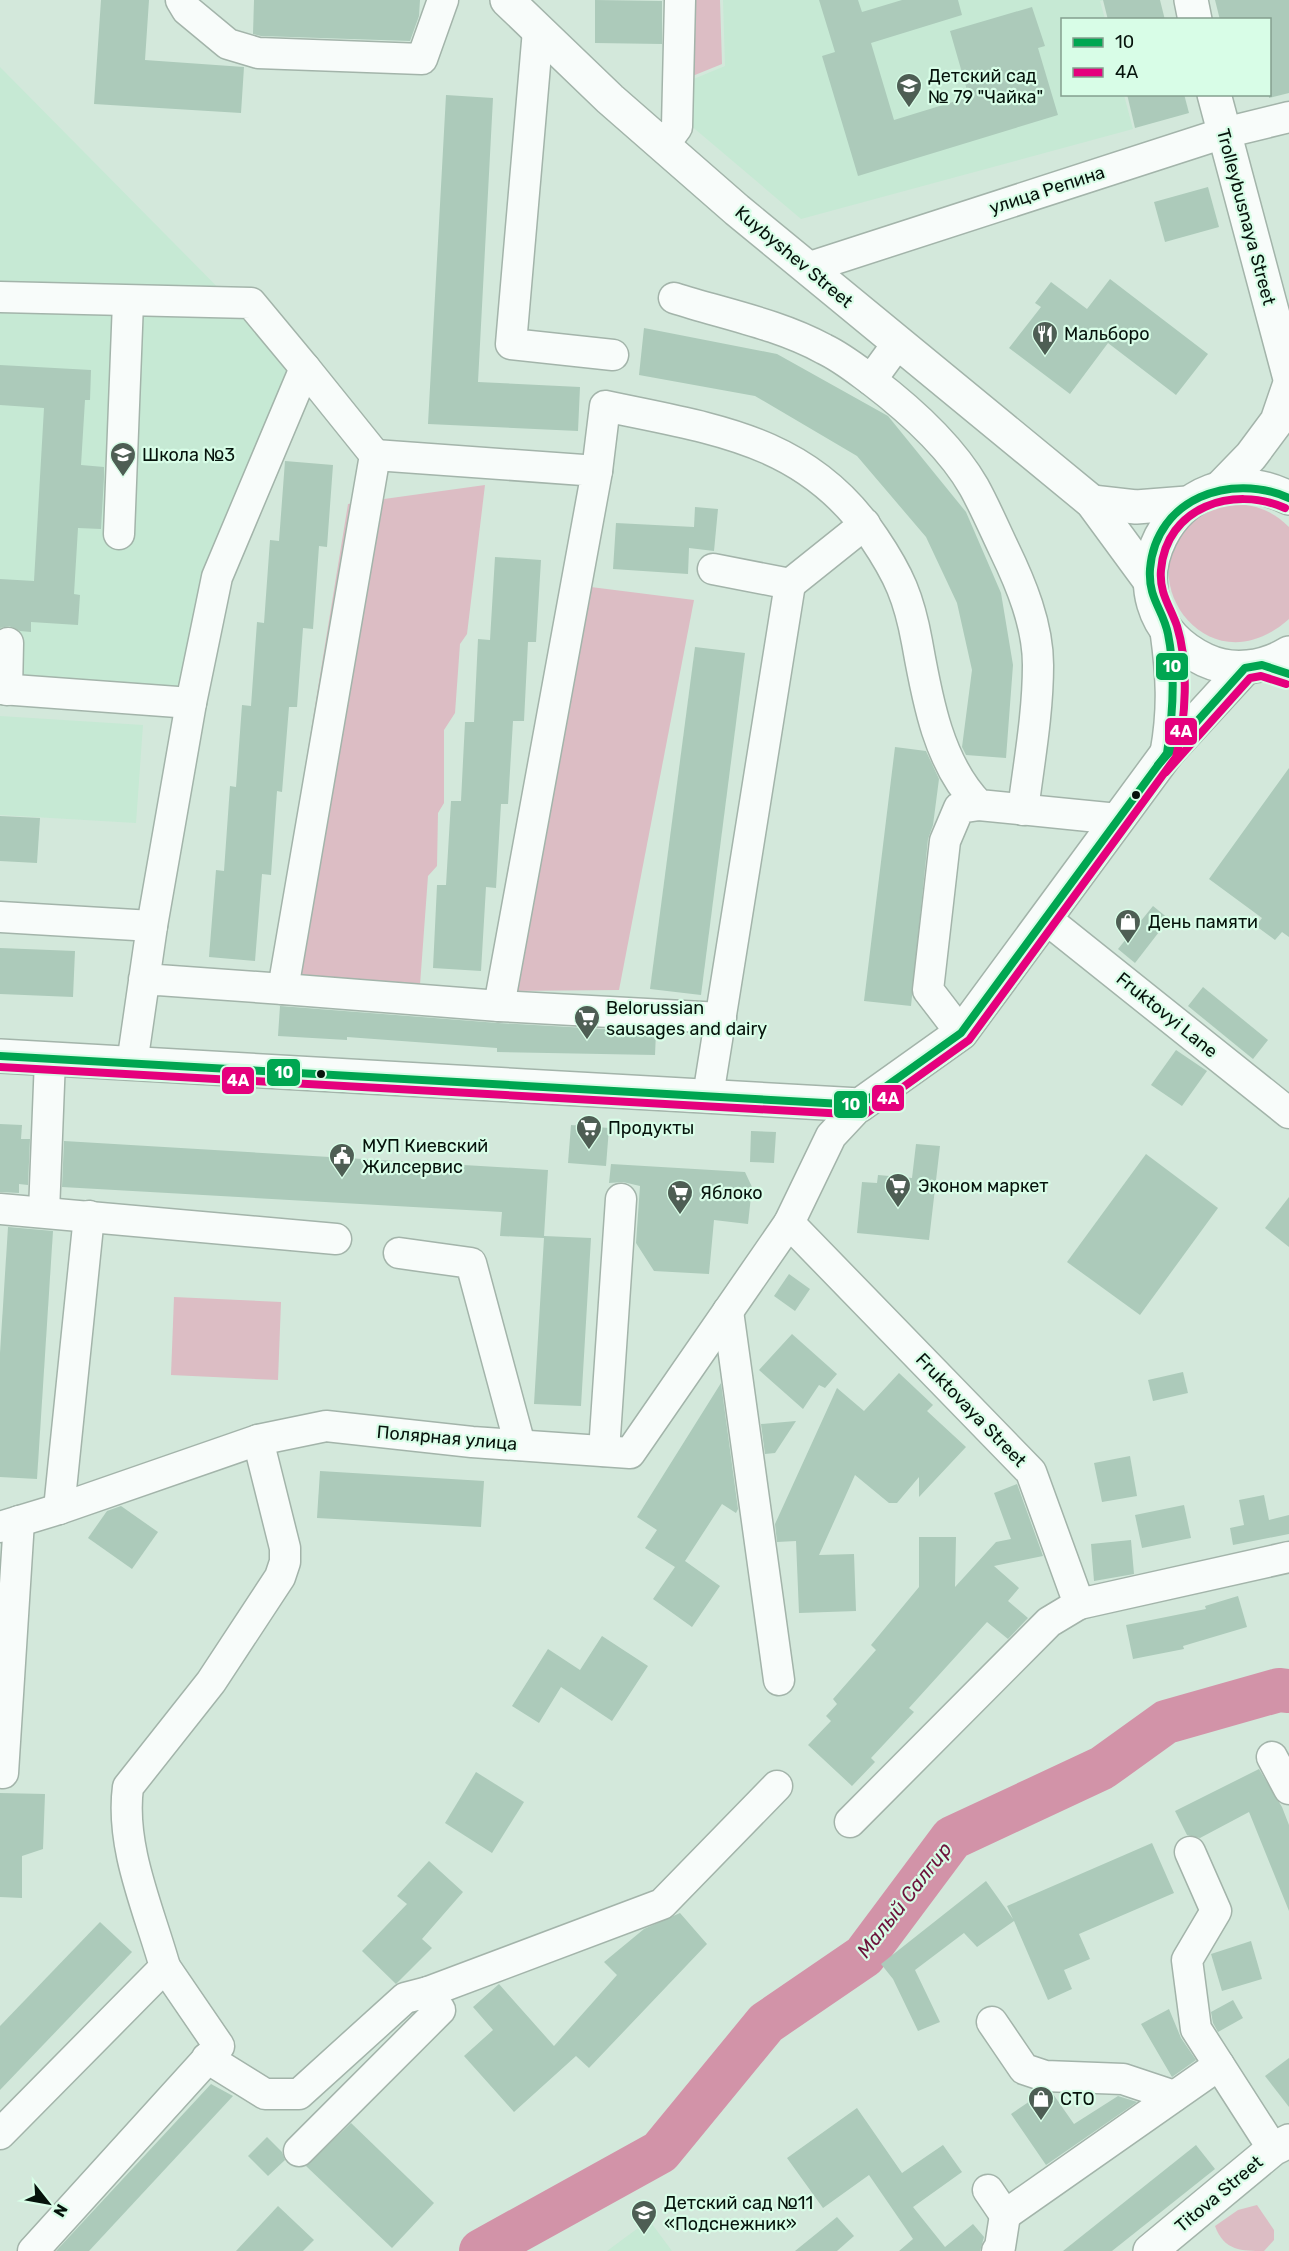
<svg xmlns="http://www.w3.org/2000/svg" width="1289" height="2251" viewBox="0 0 1289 2251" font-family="Rubik,sans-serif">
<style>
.built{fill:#c6e9d4}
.green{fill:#dcbdc4}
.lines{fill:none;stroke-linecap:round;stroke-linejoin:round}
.river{stroke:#d293a8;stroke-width:44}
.building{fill:#accaba}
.minor-casing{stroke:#a3b4aa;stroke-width:33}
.major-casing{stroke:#a3b4aa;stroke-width:36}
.minor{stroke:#f8fcfa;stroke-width:30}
.major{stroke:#f8fcfa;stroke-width:33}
.bus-1-casing{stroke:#d8fde7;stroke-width:12}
.bus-2-casing{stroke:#d8fde7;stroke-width:12}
.bus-1{stroke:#00a651;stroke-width:8}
.bus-2{stroke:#e5007d;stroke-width:8}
.bus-dot{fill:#06130c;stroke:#d8fde7;stroke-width:2}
.labels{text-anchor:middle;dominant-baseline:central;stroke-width:4.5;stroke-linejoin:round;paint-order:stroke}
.poi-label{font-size:18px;fill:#06130c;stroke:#d8fde7;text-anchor:start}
.street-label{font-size:18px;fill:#06130c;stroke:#d8fde7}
.water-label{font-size:20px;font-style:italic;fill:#6c123b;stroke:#d8fde7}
.line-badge{stroke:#d8fde7;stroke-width:2}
.badge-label{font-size:16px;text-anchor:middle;font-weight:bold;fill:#fff}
</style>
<rect width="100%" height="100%" fill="#d3e8db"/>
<g class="built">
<polygon points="723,0 1104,0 1100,1 1105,19 1062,20 1062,94 1124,95 1133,129 801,219 689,124 691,80 725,66"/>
<polygon points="0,67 252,322 293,370 200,585 177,694 0,683"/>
<polygon points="0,716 143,725 136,823 0,815"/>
<polygon points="649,2220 672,2251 607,2251"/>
</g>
<g class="green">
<polygon points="692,0 720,0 722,64 690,77"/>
<polygon points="485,485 467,634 460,644 455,713 444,730 444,803 438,813 437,866 428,876 420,985 271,976 348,504"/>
<path d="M1232,503C1255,505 1272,510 1289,527V619C1196,702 1103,538 1232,503Z"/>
<polygon points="567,584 694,600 619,990 495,991"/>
<polygon points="174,1297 281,1302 278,1380 171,1375"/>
<path d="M1257,2205L1274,2230V2240L1264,2251C1242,2251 1224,2251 1215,2226L1238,2210Z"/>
</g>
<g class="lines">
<polyline class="river" points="481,2251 660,2152 766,2023 864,1956 952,1838 1102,1768 1166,1722 1279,1690 1289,1691"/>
</g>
<g class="building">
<polygon points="101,0 149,0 145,60 244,67 241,113 94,104"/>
<polygon points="254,0 420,0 419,16 410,41 261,36 253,34"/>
<polygon points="595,0 662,1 662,44 595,43"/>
<polygon points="819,0 858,0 862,12 902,0 958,0 962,15 871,43 894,120 969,97 950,31 1032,7 1045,46 1038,48 1058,115 858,176 822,56 835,52"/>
<polygon points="1103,0 1160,0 1165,20 1108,20"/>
<polygon points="1215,0 1289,0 1289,93 1269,98 1269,20 1220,20"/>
<polygon points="1127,94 1184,94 1189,113 1135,128"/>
<polygon points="446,95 493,98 478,382 580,387 578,431 428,424"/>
<polygon points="1208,187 1219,227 1165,242 1154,202"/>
<polygon points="1110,279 1208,354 1176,395 1108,343 1070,394 1009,348 1041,307 1035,303 1051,282 1087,309"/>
<polygon points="644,328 777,354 888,416 966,512 1001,593 1013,665 1006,758 966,755 962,747 972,670 957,603 926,537 857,456 755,396 639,375"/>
<polygon points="0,365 91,370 90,400 85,400 81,465 104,467 104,477 101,529 78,528 74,594 80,595 78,625 31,622 31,632 20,631 9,626 0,628 0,579 34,581 44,408 0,405"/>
<polygon points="285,461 333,465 327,547 319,546 313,629 303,628 297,707 289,707 282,792 277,791 271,875 262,874 255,961 209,957 216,870 224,871 230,786 236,787 242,705 251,706 257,622 264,623 270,540 279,541"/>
<polygon points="695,507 718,509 714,551 689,548 688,574 613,569 616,523 694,527"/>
<polygon points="495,557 541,560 536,642 528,642 524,721 513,721 508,804 501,804 496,888 486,887 481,971 433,968 437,885 446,885 451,801 461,801 465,722 474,722 478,639 490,640"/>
<polygon points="695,647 745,653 701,995 650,989"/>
<polygon points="895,747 926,751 939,779 933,825 928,839 911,1006 864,1001"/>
<polygon points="1289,768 1289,937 1282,932 1275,940 1256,926 1262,918 1209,879"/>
<polygon points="0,816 40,818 37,863 0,861"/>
<polygon points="1153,906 1169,919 1135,963 1118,949"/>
<polygon points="0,948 75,951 73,997 0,994"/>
<polygon points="1203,987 1268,1040 1253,1059 1188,1006"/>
<polygon points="280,1006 498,1023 656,1032 655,1055 497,1052 497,1048 347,1037 347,1040 278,1036"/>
<polygon points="1176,1050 1207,1071 1182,1106 1151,1085"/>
<polygon points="0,1124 22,1125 21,1139 30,1139 28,1185 19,1184 19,1193 0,1192"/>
<polygon points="571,1125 609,1128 606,1166 568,1163"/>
<polygon points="751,1131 776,1132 774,1163 750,1162"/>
<polygon points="64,1141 548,1170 544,1236 591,1238 581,1406 534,1404 544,1238 500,1236 502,1212 62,1187"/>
<polygon points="916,1144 940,1146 929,1240 857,1233 862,1182 877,1183 878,1175 912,1178"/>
<polygon points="1146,1154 1218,1208 1140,1315 1067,1262"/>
<polygon points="611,1164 745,1172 752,1187 748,1224 714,1220 709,1274 654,1271 636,1243 640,1186 623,1182 609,1183"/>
<polygon points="1289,1197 1289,1247 1265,1228"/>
<polygon points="8,1227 53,1231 37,1479 0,1477 0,1353"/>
<polygon points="789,1274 810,1289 795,1311 774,1296"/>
<polygon points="792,1334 837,1374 825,1388 819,1385 803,1409 759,1370"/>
<polygon points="1183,1372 1188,1393 1153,1401 1148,1380"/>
<polygon points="899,1373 933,1405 927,1411 966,1447 919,1497 919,1477 897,1503 889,1503 855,1475 819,1555 854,1554 856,1611 799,1613 796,1541 777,1542 775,1524 837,1388 864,1411"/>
<polygon points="721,1383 738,1509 736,1513 722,1504 685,1561 720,1586 692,1627 653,1599 675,1567 645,1548 657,1530 637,1517"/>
<polygon points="796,1421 775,1453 765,1454 761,1424"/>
<polygon points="1130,1456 1137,1496 1102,1502 1094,1463"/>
<polygon points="320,1471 484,1481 481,1527 317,1518"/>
<polygon points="1017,1484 1043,1556 994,1566 1019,1588 1008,1601 1028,1618 1008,1639 987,1622 909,1708 914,1712 871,1758 875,1762 852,1786 808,1745 831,1721 826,1716 837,1704 833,1699 876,1650 871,1645 919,1587 919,1537 956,1537 955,1587 996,1542 1011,1539 994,1493"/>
<polygon points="1264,1495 1269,1520 1289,1515 1289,1534 1233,1545 1230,1528 1244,1525 1239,1500"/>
<polygon points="1184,1505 1191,1538 1142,1548 1135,1515"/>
<polygon points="121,1506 158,1532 132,1569 88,1538 107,1511"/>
<polygon points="1131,1540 1134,1574 1094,1581 1091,1544"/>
<polygon points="1238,1596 1247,1627 1183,1646 1184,1649 1133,1659 1126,1625 1206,1609 1205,1606"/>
<polygon points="602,1636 648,1666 612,1721 561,1687 539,1723 512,1706 548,1649 580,1670"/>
<polygon points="1259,1769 1282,1807 1289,1825 1289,1911 1249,1812 1200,1838 1187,1835 1175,1811"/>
<polygon points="476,1772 524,1802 492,1853 445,1823"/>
<polygon points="0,1793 45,1794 43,1849 22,1856 22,1898 0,1897"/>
<polygon points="1152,1843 1174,1893 1079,1934 1090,1959 1064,1970 1072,1989 1048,2000 1014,1921 977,1947 964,1933 915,1970 940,2022 918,2031 893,1979 881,1964 986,1881 1013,1919 1007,1906"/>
<polygon points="429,1861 463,1892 422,1939 432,1948 396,1984 362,1951 407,1904 397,1896"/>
<polygon points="680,1913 707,1944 589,2068 576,2056 514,2112 464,2056 493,2030 473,2007 499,1984 554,2046 617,1975 604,1962 644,1929"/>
<polygon points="100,1922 132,1952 0,2090 0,2026"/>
<polygon points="1251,1941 1262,1979 1222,1991 1211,1954"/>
<polygon points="1233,2000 1243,2018 1218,2032 1213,2023 1211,2012"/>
<polygon points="1169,2009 1181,2038 1196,2060 1172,2077 1141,2024"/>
<polygon points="1289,2058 1289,2107 1265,2076"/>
<polygon points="211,2084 233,2096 89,2251 56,2251"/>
<polygon points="1042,2093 1053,2094 1074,2124 1118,2096 1137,2102 1046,2165 1011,2114"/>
<polygon points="857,2108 902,2173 943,2145 962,2172 913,2207 945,2247 973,2224 984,2237 980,2251 899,2251 913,2239 869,2175 823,2208 787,2158"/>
<polygon points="351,2123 434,2203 392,2248 306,2166"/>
<polygon points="267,2137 282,2152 285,2160 268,2176 248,2156"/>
<polygon points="1196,2145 1215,2169 1112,2251 1063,2251"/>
<polygon points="278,2206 314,2240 303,2251 236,2251"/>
<polygon points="837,2217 854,2236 837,2251 795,2251"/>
</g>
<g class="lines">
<defs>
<g id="minor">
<polyline points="181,0 187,10 228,44 258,53 422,59 443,0"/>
<polyline points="538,30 511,344 613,355"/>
<polyline points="663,146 677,127 680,0"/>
<polyline points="807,268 1224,133 1289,117"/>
<polyline points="0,297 251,303 305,368"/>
<path d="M674,298C724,314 778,324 824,349C841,357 856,369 871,380L898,343"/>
<path d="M871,380C909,409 950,445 974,487C985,507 994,528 1004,549C1021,584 1038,625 1038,665C1038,714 1029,762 1023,810"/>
<polyline points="375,455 597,471 499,1006"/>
<path d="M597,471L605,406C713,429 808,439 874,538C899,575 909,598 917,642C927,698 938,763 979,805L1118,819"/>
<polyline points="119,534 128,302"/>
<polyline points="790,584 865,524"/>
<polyline points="0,689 191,703"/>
<polyline points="7,690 8,643"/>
<polyline points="0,917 152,926"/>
<polyline points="1045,918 1289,1113"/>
<polyline points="283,989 499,1006 721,1018"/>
<polyline points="961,1033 928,990 945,841 959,808 979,805"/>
<polyline points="132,1064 152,926 191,703 217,577 305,368 375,455 283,989 144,979"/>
<polyline points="708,1096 790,584 713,569"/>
<polyline points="0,1209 336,1239"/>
<polyline points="44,1212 50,1059"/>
<polyline points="789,1223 1031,1472 1079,1604 1289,1557"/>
<polyline points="399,1253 471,1263 520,1445"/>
<polyline points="728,1311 779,1680"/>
<polyline points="604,1451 621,1199"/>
<polyline points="59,1509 89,1216"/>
<polyline points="0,1527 59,1509 258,1440 326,1426 472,1442 630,1453 789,1223 831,1136 860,1105"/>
<polyline points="1272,1757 1289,1789"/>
<polyline points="3,1773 19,1521"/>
<polyline points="850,1822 1049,1622 1079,1604"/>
<polyline points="1190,1852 1216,1911 1187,1960 1196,2029 1273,2149"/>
<polyline points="428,1992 662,1904 777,1786"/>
<polyline points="992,2022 1024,2069 1045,2076 1123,2079 1174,2096"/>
<polyline points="207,2058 265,2094 299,2094 405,1998 428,1992 440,2010 299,2151"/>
<path d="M0,2134L165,1967C149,1910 120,1847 128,1787L211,1682L280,1577L285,1562V1548L258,1440"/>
<polyline points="988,2190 1005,2215 1219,2065"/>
<polyline points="33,2251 219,2046 165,1967"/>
<polyline points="997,2251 1000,2247 1005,2215"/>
</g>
<g id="major">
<polyline points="507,0 610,99 737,210 1092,502 1150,581"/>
<polyline points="1191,0 1195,20"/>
<polyline points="1214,94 1289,375"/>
<polyline points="1220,488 1251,456 1277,421 1289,386"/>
<path d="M1289,498C1173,440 1091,606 1205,660C1233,673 1264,668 1289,653"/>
<polyline points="1092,502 1136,507 1187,503"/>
<path d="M1167,753C1175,709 1173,675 1167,631"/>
<polyline points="0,1056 860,1105 961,1033 1167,753 1245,668"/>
<polyline points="1150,2251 1273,2149 1289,2141"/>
</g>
</defs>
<use href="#minor" class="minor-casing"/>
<use href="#major" class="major-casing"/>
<use href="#minor" class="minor"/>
<use href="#major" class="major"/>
<defs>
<g id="bus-1">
<polyline points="1158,765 1245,668 1262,665 1289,674"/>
<path d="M0,1056L860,1105L961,1033L1167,753C1173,714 1176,673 1168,634C1163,609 1148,599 1150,569C1156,498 1231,472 1289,498"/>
</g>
<g id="bus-2">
<polyline points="1166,772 1250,678 1261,676 1286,684"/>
<path d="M0,1067L864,1115L969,1040L1176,757C1186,719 1189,665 1177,626C1170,606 1159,593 1161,570C1166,507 1233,485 1285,508"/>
</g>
</defs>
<use href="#bus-1" class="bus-1-casing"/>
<use href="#bus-2" class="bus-2-casing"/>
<use href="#bus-1" class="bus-1"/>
<use href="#bus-2" class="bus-2"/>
</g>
<defs>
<symbol id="school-pin" viewBox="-11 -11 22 30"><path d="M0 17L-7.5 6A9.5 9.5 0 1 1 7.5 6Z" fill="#4e5e54" stroke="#d8fde7"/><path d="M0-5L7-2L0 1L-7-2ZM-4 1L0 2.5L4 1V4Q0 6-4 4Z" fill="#fff"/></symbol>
<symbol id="restaurant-pin" viewBox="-11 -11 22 30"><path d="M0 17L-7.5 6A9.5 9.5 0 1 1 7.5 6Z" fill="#4e5e54" stroke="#d8fde7"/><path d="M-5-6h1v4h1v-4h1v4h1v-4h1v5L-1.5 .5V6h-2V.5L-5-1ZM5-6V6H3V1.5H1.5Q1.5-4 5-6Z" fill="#fff"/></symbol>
<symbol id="shop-pin" viewBox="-11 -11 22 30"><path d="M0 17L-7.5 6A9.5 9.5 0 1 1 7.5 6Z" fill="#4e5e54" stroke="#d8fde7"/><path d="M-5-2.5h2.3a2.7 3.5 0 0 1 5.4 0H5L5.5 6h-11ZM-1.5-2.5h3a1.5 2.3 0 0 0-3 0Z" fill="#fff"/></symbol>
<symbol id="supermarket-pin" viewBox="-11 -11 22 30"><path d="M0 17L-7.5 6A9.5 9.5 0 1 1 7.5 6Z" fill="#4e5e54" stroke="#d8fde7"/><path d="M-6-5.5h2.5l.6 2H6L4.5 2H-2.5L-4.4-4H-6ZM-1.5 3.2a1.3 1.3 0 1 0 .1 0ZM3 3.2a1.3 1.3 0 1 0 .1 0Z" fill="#fff"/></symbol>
<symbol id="civic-pin" viewBox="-11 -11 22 30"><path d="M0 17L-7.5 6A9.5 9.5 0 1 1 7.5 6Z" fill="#4e5e54" stroke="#d8fde7"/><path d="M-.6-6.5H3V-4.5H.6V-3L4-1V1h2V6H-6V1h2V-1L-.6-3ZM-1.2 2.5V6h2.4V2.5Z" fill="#fff"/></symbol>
</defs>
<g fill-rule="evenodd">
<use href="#school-pin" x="894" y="71" width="30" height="40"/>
<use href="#restaurant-pin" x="1030" y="319" width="30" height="40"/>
<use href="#school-pin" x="108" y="440" width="30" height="40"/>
<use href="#shop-pin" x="1113" y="907" width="30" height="40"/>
<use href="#supermarket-pin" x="572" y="1003" width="30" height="40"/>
<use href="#supermarket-pin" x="574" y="1113" width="30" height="40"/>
<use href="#civic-pin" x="327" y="1141" width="30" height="40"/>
<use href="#supermarket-pin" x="883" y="1171" width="30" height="40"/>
<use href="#supermarket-pin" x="665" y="1178" width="30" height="40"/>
<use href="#shop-pin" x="1026" y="2084" width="30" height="40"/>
<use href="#school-pin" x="629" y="2198" width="30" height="40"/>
</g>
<g class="bus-dot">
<circle cx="1136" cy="795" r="5"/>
<circle cx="321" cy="1074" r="5"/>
</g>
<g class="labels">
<g class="poi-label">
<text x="928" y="76">Детский сад<tspan x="928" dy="21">№ 79 "Чайка"</tspan></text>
<text x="1064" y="334">Мальборо</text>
<text x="142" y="455">Школа №3</text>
<text x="1148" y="922">День памяти</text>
<text x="606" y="1008">Belorussian<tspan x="606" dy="21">sausages and dairy</tspan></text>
<text x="608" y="1128">Продукты</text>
<text x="362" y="1146">МУП Киевский<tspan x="362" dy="21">Жилсервис</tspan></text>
<text x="918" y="1186">Эконом маркет</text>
<text x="700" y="1193">Яблоко</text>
<text x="1060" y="2099">СТО</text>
<text x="664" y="2203">Детский сад №11<tspan x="664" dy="21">«Подснежник»</tspan></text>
</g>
<g class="street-label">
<text transform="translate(1047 190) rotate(-18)">улица Репина</text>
<text transform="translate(1246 217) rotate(75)">Trolleybusnaya Street</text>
<text transform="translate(794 257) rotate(40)">Kuybyshev Street</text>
<text transform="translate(1167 1015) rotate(39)">Fruktovyi Lane</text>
<text transform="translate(971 1410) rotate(46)">Fruktovaya Street</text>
<text transform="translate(447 1438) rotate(5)">Полярная улица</text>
<text transform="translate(1219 2194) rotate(-40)">Titova Street</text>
</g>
<g class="water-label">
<text transform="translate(904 1900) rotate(-52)">Малый Салгир</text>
</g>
</g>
<g class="line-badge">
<rect x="1155" y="652" width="34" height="29" rx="6" fill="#00a651"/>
<rect x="1164" y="717" width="34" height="29" rx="6" fill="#e5007d"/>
<rect x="266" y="1058" width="35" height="29" rx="6" fill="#00a651"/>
<rect x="221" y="1066" width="34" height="29" rx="6" fill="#e5007d"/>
<rect x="871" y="1084" width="34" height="28" rx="6" fill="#e5007d"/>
<rect x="833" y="1090" width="35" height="29" rx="6" fill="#00a651"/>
</g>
<g class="badge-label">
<text x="1172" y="672">10</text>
<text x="1181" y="737">4А</text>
<text x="284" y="1078">10</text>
<text x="238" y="1086">4А</text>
<text x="888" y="1104">4А</text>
<text x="851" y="1110">10</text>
</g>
<rect x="1061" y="18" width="210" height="78" fill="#d8fde7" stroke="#849f8f" stroke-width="1.5"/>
<rect x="1073" y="38" width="30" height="9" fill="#00a651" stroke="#849f8f" stroke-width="1.5"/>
<text x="1115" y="48" font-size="18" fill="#06130c">10</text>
<rect x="1073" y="68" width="30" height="9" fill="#e5007d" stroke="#849f8f" stroke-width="1.5"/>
<text x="1115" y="78" font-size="18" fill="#06130c">4А</text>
<g transform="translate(48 2203) rotate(121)" stroke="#d8fde7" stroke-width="4.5" paint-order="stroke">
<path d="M0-4.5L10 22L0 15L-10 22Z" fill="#06130c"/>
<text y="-9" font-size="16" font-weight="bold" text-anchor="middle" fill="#06130c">N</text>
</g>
</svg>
